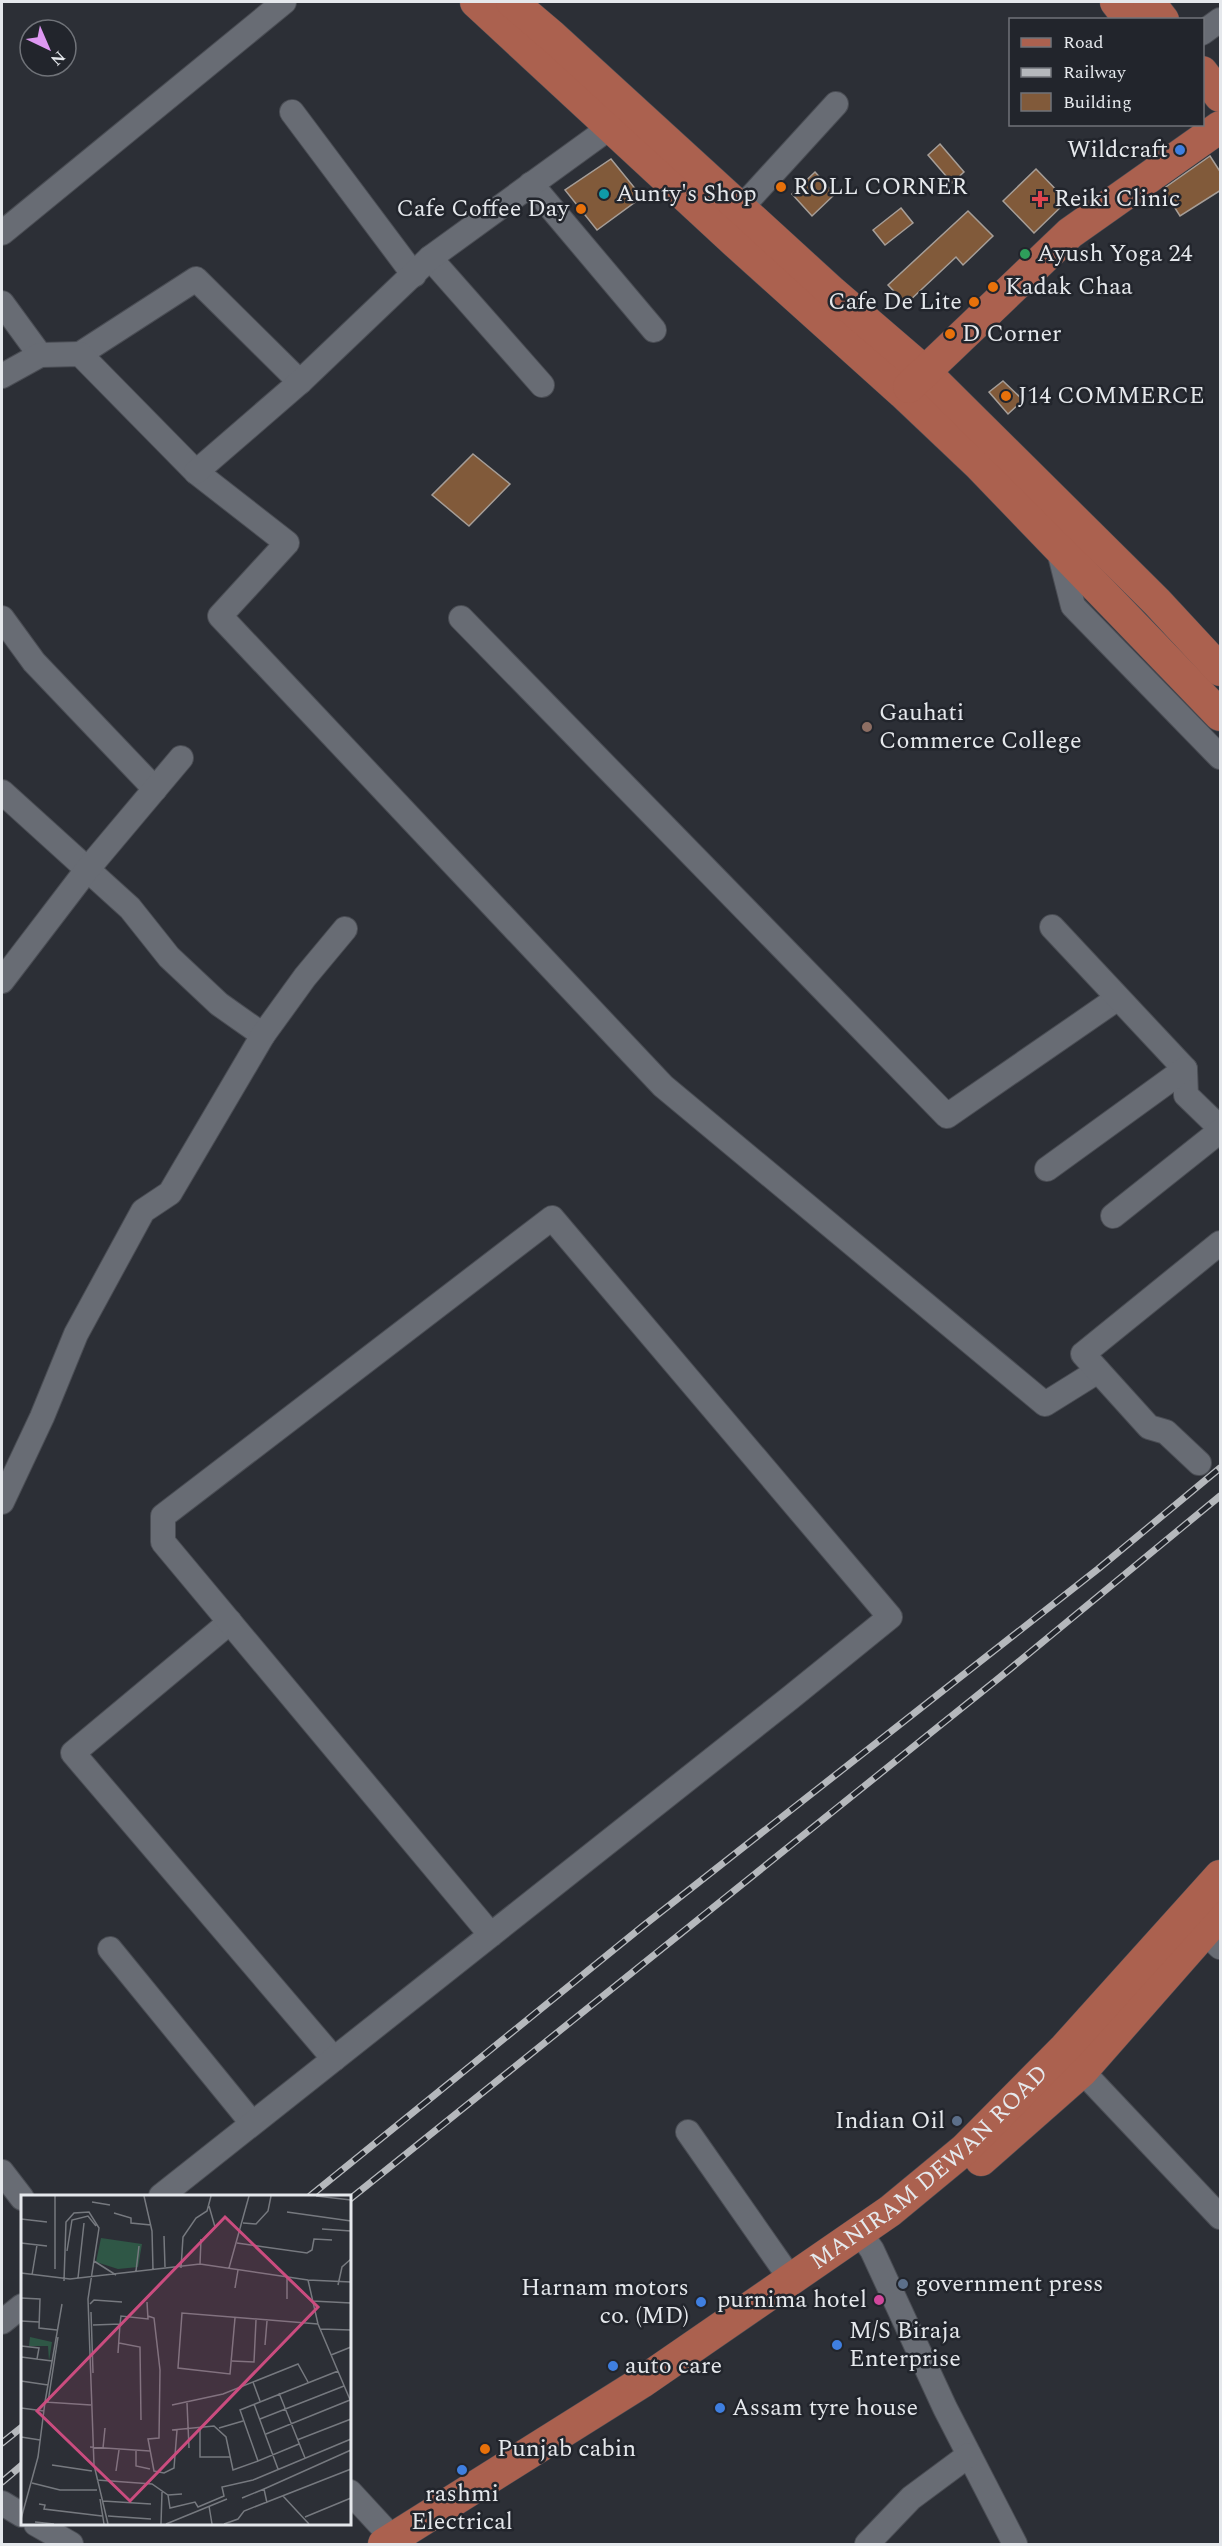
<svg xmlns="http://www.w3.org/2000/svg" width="1222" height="2546" viewBox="0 0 1222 2546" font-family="Spectral,serif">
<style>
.building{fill:#815a3a;stroke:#a69e98;stroke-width:1.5}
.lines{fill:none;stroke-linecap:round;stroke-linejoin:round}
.minor-casing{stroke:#4a4d54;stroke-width:26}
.major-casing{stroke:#4a4d54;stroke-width:33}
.minor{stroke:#686c74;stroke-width:24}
.major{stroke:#ab614f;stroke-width:32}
.rail-casing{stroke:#b5b8bc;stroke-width:7}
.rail{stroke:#22252c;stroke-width:4.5;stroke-dasharray:14;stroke-linecap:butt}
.shop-dot{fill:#3f7fe0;stroke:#22252c;stroke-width:2}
.food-dot{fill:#e8710a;stroke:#22252c;stroke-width:2}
.culture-dot{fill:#0f9aa8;stroke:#22252c;stroke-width:2}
.health-dot{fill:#e0444e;stroke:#22252c;stroke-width:2}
.leisure-dot{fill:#2e9e5b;stroke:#22252c;stroke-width:2}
.education-dot{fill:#8d6e63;stroke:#22252c;stroke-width:2}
.service-dot{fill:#5c6f8a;stroke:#22252c;stroke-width:2}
.hotel-dot{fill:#d1479c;stroke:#22252c;stroke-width:2}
.labels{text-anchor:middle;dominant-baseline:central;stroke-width:5;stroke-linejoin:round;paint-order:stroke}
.poi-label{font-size:24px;fill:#e5e8ec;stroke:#22252c;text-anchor:start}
.street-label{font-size:24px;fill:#e5e8ec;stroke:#22252c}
.inset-road{fill:none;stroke:#76797f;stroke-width:1.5}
.view{fill:#cb4c7f;fill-opacity:0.15;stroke:#cb4c7f;stroke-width:3}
.inset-edge{fill:none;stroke:#e5e8ec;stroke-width:3}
</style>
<rect width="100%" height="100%" fill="#2c2f36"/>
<g class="building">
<polygon points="940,144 964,172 952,183 928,155"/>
<polygon points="1210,156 1221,173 1221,190 1180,216 1163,189"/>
<polygon points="611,159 642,197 597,230 565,190"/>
<polygon points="1036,169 1067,201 1034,233 1003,201"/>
<polygon points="815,172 835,194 812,216 792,194"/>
<polygon points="901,208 913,223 885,245 873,230"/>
<polygon points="968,211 993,236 963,265 956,257 906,304 888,285"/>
<polygon points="1003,381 1023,400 1008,414 989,392"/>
<polygon points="473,454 510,484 469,526 432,495"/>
</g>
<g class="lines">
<defs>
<g id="minor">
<polyline points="1202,33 1220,20"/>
<polyline points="292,112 414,275"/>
<polyline points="531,184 654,330"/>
<polyline points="741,208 836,104"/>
<polyline points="2,233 284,2"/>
<polyline points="430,258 542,385"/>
<polyline points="2,303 40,355"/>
<polyline points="80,354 196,279 300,382"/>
<polyline points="2,376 40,355 80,354 196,472 287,543 220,616 663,1086 1045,1404 1098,1371"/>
<polyline points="196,472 300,382 430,258 623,118"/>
<polyline points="1058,547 1073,606 1220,757"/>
<polyline points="2,618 34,662 155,789"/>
<polyline points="461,618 947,1116 1118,998"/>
<polyline points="2,792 130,908 169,957 219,1004 263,1035"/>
<polyline points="1052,927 1185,1069 1186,1095 1220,1128"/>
<polyline points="2,981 86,871 181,758"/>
<polyline points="1047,1169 1185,1069"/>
<polyline points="1113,1216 1220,1131"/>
<polyline points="1199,1463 1166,1432 1149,1427 1083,1354 1220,1243"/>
<polyline points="2,1502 42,1417 76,1334 143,1211 170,1193 263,1035 305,977 345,929"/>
<polyline points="230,1622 73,1753 334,2059"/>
<polyline points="1192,1920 1220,1947"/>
<polyline points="110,1949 252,2123"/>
<polyline points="1082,2071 1220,2217"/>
<polyline points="688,2132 783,2268 788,2282"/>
<polyline points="2,2172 22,2198"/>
<polyline points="161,2196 790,1698 890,1617 552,1218 163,1516 163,1542 491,1935"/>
<polyline points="860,2233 872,2250 945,2408 1015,2544"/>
<polyline points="2,2322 22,2306"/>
<polyline points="350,2492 398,2544"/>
<polyline points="2,2503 22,2515"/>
<polyline points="36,2524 71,2544"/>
<polyline points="867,2544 911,2498 969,2455"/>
</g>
<g id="major">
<polyline points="476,2 734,241 903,393 979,465 1220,715"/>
<polyline points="512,2 552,36 832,292 925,372 1157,602 1220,670"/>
<polyline points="1116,2 1130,20"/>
<polyline points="1149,2 1163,20"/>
<polyline points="1202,72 1220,96"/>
<polyline points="909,387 1070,233 1220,127"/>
<polyline points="981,2160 1082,2071 1220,1914"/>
<path id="s1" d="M384,2544L642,2382L890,2211L965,2149L1065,2048L1220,1876"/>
</g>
</defs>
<use href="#minor" class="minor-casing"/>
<use href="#major" class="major-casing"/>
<use href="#minor" class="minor"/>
<use href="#major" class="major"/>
<defs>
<g id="rail">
<polyline points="310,2196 643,1926 1098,1569 1220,1468"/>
<polyline points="350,2199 999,1678 1220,1496"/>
<polyline points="2,2443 22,2427"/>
<polyline points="2,2482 22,2465"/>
</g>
</defs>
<use href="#rail" class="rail-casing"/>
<use href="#rail" class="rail"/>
</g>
<g class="shop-dot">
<circle cx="1180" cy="150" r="6"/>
<circle cx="701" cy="2302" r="6"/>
<circle cx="837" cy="2345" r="6"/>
<circle cx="613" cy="2366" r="6"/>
<circle cx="720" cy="2408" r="6"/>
<circle cx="462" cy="2470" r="6"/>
</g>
<g class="food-dot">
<circle cx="781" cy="187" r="6"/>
<circle cx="581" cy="209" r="6"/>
<circle cx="993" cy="287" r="6"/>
<circle cx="974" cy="302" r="6"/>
<circle cx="950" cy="334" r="6"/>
<circle cx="1006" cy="396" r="6"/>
<circle cx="485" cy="2449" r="6"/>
</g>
<circle class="culture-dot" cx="604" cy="194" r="6"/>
<path class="health-dot" d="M1037 190h6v6h6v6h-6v6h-6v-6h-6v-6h6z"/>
<circle class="leisure-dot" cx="1025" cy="254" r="6"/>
<circle class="education-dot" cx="867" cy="727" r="6"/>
<g class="service-dot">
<circle cx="957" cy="2121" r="6"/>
<circle cx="903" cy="2284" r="6"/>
</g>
<circle class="hotel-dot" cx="879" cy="2300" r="6"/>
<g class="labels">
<g class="poi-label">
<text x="1168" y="150" text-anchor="end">Wildcraft</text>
<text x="793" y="187">ROLL CORNER</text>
<text x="616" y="194">Aunty's Shop</text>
<text x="1054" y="199">Reiki Clinic</text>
<text x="569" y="209" text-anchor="end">Cafe Coffee Day</text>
<text x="1037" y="254">Ayush Yoga 24</text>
<text x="1005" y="287">Kadak Chaa</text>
<text x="962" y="302" text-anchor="end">Cafe De Lite</text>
<text x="962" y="334">D Corner</text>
<text x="1018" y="396">J14 COMMERCE</text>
<text x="879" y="713">Gauhati<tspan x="879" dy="28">Commerce College</tspan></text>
<text x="945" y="2121" text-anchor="end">Indian Oil</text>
<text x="915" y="2284">government press</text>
<text x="689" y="2288" text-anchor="end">Harnam motors<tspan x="689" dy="28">co. (MD)</tspan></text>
<text x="867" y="2300" text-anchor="end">purnima hotel</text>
<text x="849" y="2331">M/S Biraja<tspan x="849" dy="28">Enterprise</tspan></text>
<text x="625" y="2366">auto care</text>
<text x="732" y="2408">Assam tyre house</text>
<text x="497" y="2449">Punjab cabin</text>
<text x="462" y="2494" text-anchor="middle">rashmi<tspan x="462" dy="28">Electrical</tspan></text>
</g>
<g class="street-label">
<text stroke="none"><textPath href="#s1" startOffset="664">MANIRAM DEWAN ROAD</textPath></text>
</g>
</g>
<g transform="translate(21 2195)">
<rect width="330" height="330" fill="#2c2f36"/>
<path d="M80,43L121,49L117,72L97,74L75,67ZM9,142L31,147L28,166L27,151H8Z" fill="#2f5746"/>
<path class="inset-road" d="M123,1L131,36L132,75M295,1L330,5M71,7L89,10M188,11L194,32M266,17L330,26M93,18L110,23V28L130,30M0,24L26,27M222,28L235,29L247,16L250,1M301,34L330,36M143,41L144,72M0,48L26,51M216,48L286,58L291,55L293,44L311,45M46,56L51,25L67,21L75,31M73,66L95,80M179,69L180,44M160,73L162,42L175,23L186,16L190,1M208,73L228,1M34,74V1M115,76L118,51M0,78L49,84L179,69L287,85L330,87M11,80L16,50M57,83L63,28M287,85L297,129L330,207M43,86L45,27L53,18L68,17L78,33L67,104L73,270L87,329M317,90L321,72L330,64M214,93L217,75M0,103L19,104L18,133L36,135M266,104V82M291,106L330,108M69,109L73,105L101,107M70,117L72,178M127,121L133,123L139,175L138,243L127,244L133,276L143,278L153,273L156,235M214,123L209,179L157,173L161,118L297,129M0,126L18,127M99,129L100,121L127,124L126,107M72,130L99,129L97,158M299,134L330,135M98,148L119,152L120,225M244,150L246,126M0,151L18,153L16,164M310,160L330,152M0,162L31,166M211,166L233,167L235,125M0,186L27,190M232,187L239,206M258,198L284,263M24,207L41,109M27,207L37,142M166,208L168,253M233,209L257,274M151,210L202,199L277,169L287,187M0,213L23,216M239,224L323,191M179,232V262H209M198,233L222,226M151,235L193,231L205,242L212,275L237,266M245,239L329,205M0,242L19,245M276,245L330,224M278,249L237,266L219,215L317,176M69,252L129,256M82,253L84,233M115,255V271L129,274M31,270L71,276M95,276L98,255M76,285L131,289L147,300L161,299M11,288L39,295H76M147,300L149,313L174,307L177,312L203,301L201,292L232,285L330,244M262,301L288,329M221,303L243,294M79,304L83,329M82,306L130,309M246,308L243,294L330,255M18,309L24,310L23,314L81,321M188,311L191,329M87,321L130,324M284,322L330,303M0,324L17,262L24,207L70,210M14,327L33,329M140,329L141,297M145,329L206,304M203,329L217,324L223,316L330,274"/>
<path class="view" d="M204,22L297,112L109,306L16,216Z"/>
<rect width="330" height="330" class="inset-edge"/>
</g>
<rect width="1222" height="2546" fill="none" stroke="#e5e8ec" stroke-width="6"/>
<rect x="1009" y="18" width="195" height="108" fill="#22252c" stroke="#707379" stroke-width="1.5"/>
<rect x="1021" y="38" width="30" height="9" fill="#ab614f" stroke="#707379" stroke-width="1.5"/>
<text x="1063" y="48" font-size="18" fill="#e5e8ec">Road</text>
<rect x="1021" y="68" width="30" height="9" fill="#b5b8bc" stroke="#707379" stroke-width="1.5"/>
<text x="1063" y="78" font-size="18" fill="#e5e8ec">Railway</text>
<rect x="1021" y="93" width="30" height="18" fill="#815a3a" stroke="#707379" stroke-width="1.5"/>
<text x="1063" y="108" font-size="18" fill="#e5e8ec">Building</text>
<g transform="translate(48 48) rotate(136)"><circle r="28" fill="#22252c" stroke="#707379" stroke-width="1.5"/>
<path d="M0-4.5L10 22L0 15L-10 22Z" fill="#de98f2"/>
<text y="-9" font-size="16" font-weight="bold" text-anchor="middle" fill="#e5e8ec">N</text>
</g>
</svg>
